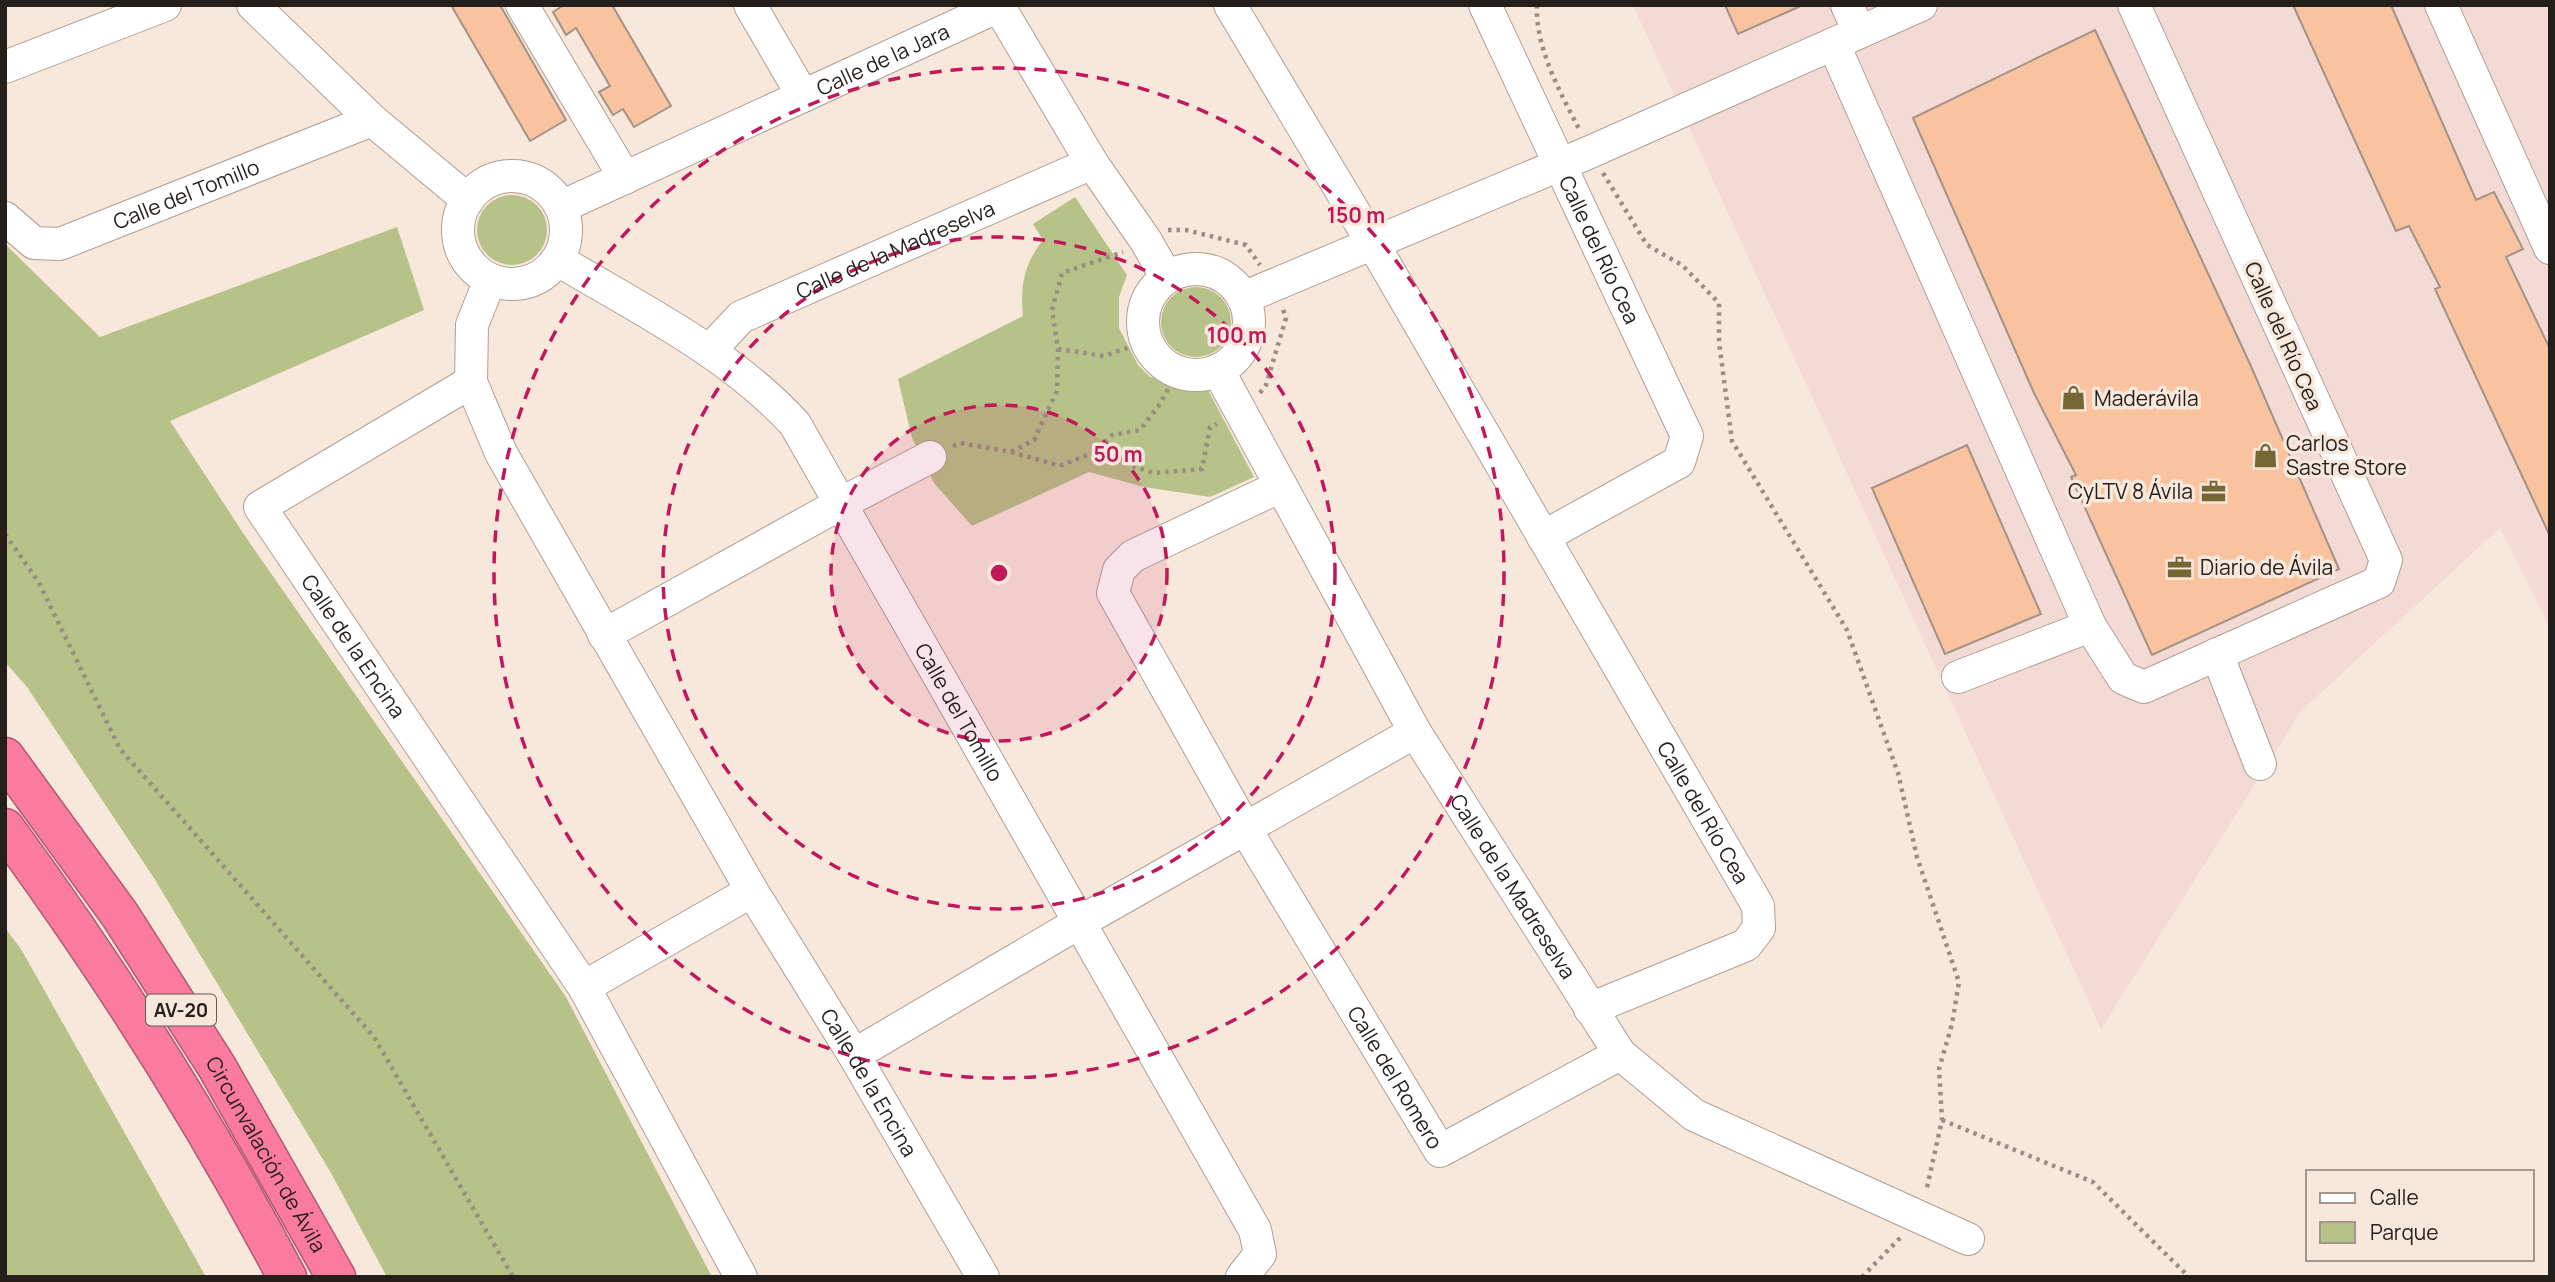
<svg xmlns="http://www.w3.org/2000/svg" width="2555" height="1282" viewBox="0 0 2555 1282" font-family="Manrope,sans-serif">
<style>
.industrial{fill:#f4dad5}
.green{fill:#b6c287}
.building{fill:#f8c39e;stroke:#a29287;stroke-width:2}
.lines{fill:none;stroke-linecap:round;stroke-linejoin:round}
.minor-casing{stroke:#b09f94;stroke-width:34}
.highway-casing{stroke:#af5a71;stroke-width:41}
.path{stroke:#998d85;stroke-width:4.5;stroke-dasharray:3.5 5;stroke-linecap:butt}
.minor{stroke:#fff;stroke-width:32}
.highway{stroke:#fa7aa0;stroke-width:38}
.ring{fill:none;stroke:#c2185b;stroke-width:3.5;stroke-dasharray:12 9}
.labels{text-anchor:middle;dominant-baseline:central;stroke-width:7;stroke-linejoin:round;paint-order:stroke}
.shield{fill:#f8e7db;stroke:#645b55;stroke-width:2}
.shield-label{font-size:19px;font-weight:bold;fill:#251f1b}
.street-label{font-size:21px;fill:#251f1b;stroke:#f8e7db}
.poi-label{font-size:21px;fill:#251f1b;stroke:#f8e7db;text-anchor:start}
.centre{fill:#c2185b;stroke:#f8e7db;stroke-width:3.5}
.ring-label{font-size:21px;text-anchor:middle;font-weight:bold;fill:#c2185b;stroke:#f8e7db;stroke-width:7;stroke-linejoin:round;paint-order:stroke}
</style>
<rect width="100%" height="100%" fill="#f8e7db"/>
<polygon class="industrial" points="1633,5 2550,5 2550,628 2500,528 2301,711 2101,1029"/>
<g class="green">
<circle cx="512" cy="230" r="35"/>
<path d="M1075,197L1127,275L1119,297V328L1138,365L1150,377L1207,388L1254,477L1210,497L1144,487L1089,472L972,526L934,483L912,438L898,379L1023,316C1020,286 1024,264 1043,240L1033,224Z"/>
<polygon points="397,227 424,310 170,421 245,536 566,997 712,1277 387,1277 331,1173 154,878 27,687 5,662 5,244 100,337"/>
<circle cx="1196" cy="322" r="35"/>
<polygon points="5,928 21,949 206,1277 5,1277"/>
</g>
<g class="building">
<polygon points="451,5 500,5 566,120 530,141"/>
<polygon points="564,5 612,5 671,106 634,127 623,109 613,115 599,92 610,86 576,28 566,35 553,12"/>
<polygon points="1725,5 1803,5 1738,34"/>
<polygon points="2293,5 2391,5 2476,200 2494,192 2523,249 2506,257 2550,349 2550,536 2435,289 2440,287 2409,226 2396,231"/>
<polygon points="2095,30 2250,364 2339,569 2152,655 2071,477 2076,475 2034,393 1913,118"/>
<polygon points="1967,445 2041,614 1945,654 1872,488"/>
</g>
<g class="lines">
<defs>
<g id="minor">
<polyline points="253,5 372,120 468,200"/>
<polyline points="522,5 625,178"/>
<polyline points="750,5 803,96"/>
<polyline points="998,5 1092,163 1146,241 1167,278"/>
<path id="s1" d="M1230,5L1372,242L1758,906L1759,928L1746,945L1590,1009"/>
<path id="s2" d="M1485,5L1687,436L1679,462L1543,537"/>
<polyline points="1847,5 1859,32"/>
<polyline points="2441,5 2550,248"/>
<polyline points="1834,45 2090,626 2123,678 2144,687 2379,582 2386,560 2134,5"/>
<polyline points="5,67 165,5"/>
<circle cx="512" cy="230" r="54"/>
<path id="s3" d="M561,207L999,6"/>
<path id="s4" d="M5,218L34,243L60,244L372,120"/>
<path id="s5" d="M558,260C640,309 730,353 795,424L1255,1230L1260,1254L1242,1277"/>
<circle cx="1196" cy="322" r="53"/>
<path id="s6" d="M490,280L472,325L471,382L501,453L752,891L854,1055L983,1277"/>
<polyline points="1243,298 1590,152 1921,5"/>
<path id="s7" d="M709,351L741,317L1092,163"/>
<path id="s8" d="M1218,370L1415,732L1620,1054L1694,1115L1968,1239"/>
<path id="s9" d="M471,382L260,507L584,987L741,1277"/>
<path id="s10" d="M1281,486L1133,556L1119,570L1113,593L1246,830L1440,1151L1620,1054"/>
<polyline points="604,635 840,504 930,457"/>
<polyline points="2217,654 2260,764"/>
<polyline points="1958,677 2090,626"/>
<polyline points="584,987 752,891"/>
<polyline points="854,1055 1080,922 1415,732"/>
</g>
<g id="highway">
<path id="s11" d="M5,757L120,915L217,1067L336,1277"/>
<path d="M5,828C109,970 205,1121 287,1277"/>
</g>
</defs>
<use href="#minor" class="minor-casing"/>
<use href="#highway" class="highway-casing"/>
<g class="path">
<path d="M1537,5C1535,47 1560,92 1579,129"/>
<polyline points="1603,173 1647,245 1682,265 1719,303 1719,342 1732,441 1847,630 1898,773 1917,857 1959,982 1952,1024 1939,1069 1942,1120 1926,1192"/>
<polyline points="1168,230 1186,230 1246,245 1260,265"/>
<polyline points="1058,349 1104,356 1147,341"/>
<polyline points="1260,393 1266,385 1286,318 1283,309"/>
<polyline points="953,446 960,443 1011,452 1034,440 1057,391 1058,349 1052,310 1062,273 1123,252"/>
<polyline points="1011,452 1060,466 1092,453 1112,435 1140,430 1160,404 1178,371"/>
<polyline points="1092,453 1154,473 1202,469 1210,427 1217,424"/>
<polyline points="5,534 38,581 120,749 374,1037 513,1277"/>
<polyline points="1942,1120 2093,1182 2189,1277"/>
<polyline points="1862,1277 1902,1236"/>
</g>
<use href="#minor" class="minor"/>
<use href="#highway" class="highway"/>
</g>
<circle cx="999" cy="573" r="168" fill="#c2185b" fill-opacity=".12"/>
<g class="ring">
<circle cx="999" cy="573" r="168"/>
<circle cx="999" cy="573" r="336"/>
<circle cx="999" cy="573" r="505"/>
</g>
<defs>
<symbol id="shop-bare" viewBox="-9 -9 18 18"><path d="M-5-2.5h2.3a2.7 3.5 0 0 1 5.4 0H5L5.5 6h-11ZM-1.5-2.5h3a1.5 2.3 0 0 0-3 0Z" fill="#746734" stroke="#f8e7db" stroke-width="2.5" paint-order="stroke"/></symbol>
<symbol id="office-bare" viewBox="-9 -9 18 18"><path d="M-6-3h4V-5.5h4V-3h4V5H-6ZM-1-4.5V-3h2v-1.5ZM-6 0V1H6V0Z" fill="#746734" stroke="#f8e7db" stroke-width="2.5" paint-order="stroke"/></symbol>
</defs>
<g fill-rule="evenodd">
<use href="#shop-bare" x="2056" y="380" width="35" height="35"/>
<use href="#shop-bare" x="2248" y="438" width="35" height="35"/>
<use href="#office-bare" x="2196" y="474" width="35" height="35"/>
<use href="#office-bare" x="2162" y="550" width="35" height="35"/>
</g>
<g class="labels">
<rect class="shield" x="146" y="994.5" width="70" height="31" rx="5"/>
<g class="shield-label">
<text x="181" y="1010">AV-20</text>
</g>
<g class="street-label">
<text stroke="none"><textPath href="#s3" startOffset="354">Calle de la Jara</textPath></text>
<text stroke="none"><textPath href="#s4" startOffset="200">Calle del Tomillo</textPath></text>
<text stroke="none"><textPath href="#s7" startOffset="215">Calle de la Madreselva</textPath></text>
<text stroke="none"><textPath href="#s2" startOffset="270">Calle del Río Cea</textPath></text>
<text transform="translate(2284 336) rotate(66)">Calle del Río Cea</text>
<text stroke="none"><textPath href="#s9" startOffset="413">Calle de la Encina</textPath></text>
<text stroke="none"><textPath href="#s5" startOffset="621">Calle del Tomillo</textPath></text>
<text stroke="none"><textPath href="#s1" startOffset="936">Calle del Río Cea</textPath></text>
<text stroke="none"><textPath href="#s8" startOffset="595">Calle de la Madreselva</textPath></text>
<text stroke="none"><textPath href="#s10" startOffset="768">Calle del Romero</textPath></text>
<text stroke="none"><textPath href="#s6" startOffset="912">Calle de la Encina</textPath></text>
<text stroke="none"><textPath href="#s11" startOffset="476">Circunvalación de Ávila</textPath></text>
</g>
<g class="poi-label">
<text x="2094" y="398">Maderávila</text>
<text x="2286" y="443">Carlos<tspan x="2286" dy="24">Sastre Store</tspan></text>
<text x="2193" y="491" text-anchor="end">CyLTV 8 Ávila</text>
<text x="2200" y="567">Diario de Ávila</text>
</g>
</g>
<circle cx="999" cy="573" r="10" class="centre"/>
<g class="ring-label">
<text x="1356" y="223">150 m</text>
<text x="1237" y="343">100 m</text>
<text x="1118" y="462">50 m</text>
</g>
<rect width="2555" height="1282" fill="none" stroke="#251f1b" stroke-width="14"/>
<rect x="2306" y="1170" width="228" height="91" fill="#f8e7db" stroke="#a4978e" stroke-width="2"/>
<rect x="2320" y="1193" width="35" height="10" fill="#ffffff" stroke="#a4978e" stroke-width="2"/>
<text x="2370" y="1205" font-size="21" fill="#251f1b">Calle</text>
<rect x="2320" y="1222" width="35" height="21" fill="#b6c287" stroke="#a4978e" stroke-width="2"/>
<text x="2370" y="1240" font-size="21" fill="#251f1b">Parque</text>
</svg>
